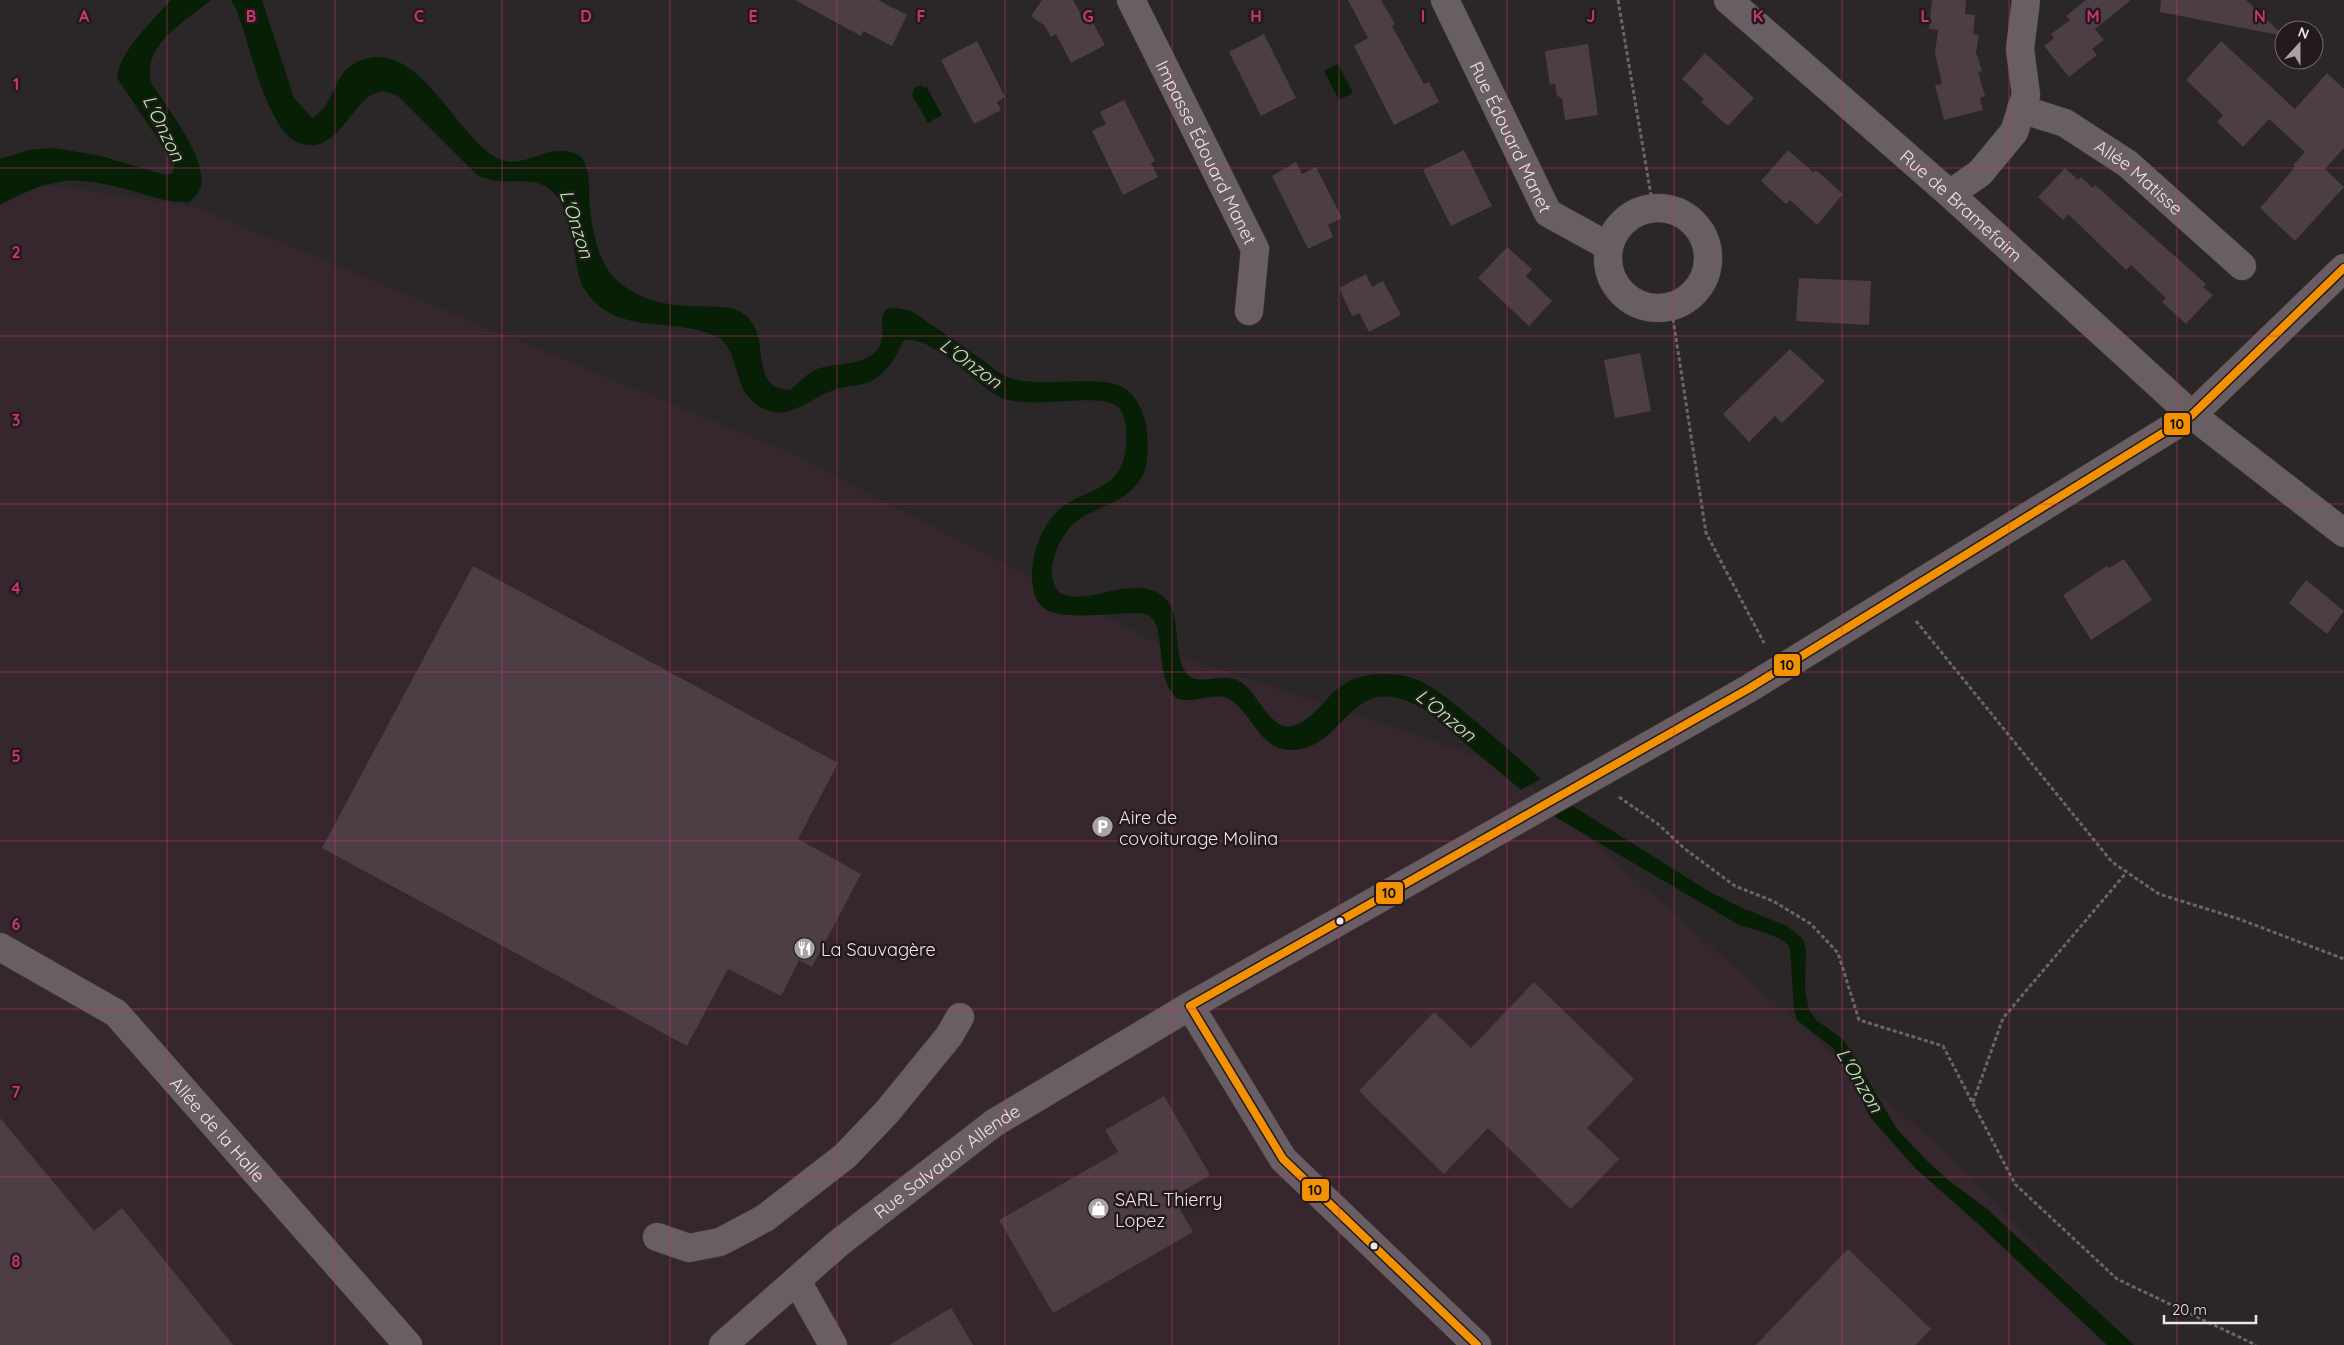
<svg xmlns="http://www.w3.org/2000/svg" width="2344" height="1345" viewBox="0 0 2344 1345" font-family="Quicksand,sans-serif">
<style>
.built{fill:#36272e}
.water{fill:#072005}
.building{fill:#4d3d45}
.lines{fill:none;stroke-linecap:round;stroke-linejoin:round}
.minor-casing{stroke:#454243;stroke-width:29}
.path{stroke:#6c6468;stroke-width:3;stroke-dasharray:4 2.5;stroke-linecap:butt}
.minor{stroke:#685e64;stroke-width:28}
.bus-1-casing{stroke:#24191e;stroke-width:11}
.bus-1{stroke:#f39200;stroke-width:8}
.grid{fill:none;stroke:#c83770;stroke-width:1;stroke-opacity:0.55}
.bus-dot{fill:#ede5e8;stroke:#24191e;stroke-width:2}
.labels{text-anchor:middle;dominant-baseline:central;stroke-width:5;stroke-linejoin:round;paint-order:stroke}
.street-label{font-size:18px;fill:#ede5e8;stroke:#24191e}
.poi-label{font-size:18px;fill:#ede5e8;stroke:#24191e;text-anchor:start}
.water-label{font-size:19px;font-style:italic;fill:#adfaa3;stroke:#24191e}
.grid-label{font-size:16px;text-anchor:middle;font-weight:bold;fill:#c83770;stroke:#24191e;stroke-width:5;stroke-linejoin:round;paint-order:stroke}
.line-badge{stroke:#24191e;stroke-width:2}
.pale-badge-label{font-size:14px;text-anchor:middle;font-weight:bold;fill:#111}
</style>
<rect width="100%" height="100%" fill="#2b2628"/>
<polygon class="built" points="0,178 195,207 797,456 1183,657 1506,766 1953,1159 2129,1345 0,1345"/>
<g class="water">
<path d="M171,0H211C186,21 140,45 152,84C167,108 207,157 201,186C200,192 194,197 190,202C169,203 153,197 133,191C76,175 53,176 0,205V159L29,150L54,148L101,156L166,175L173,173L174,163L117,78C118,53 154,19 171,0Z"/>
<path d="M231,0H262L294,98L312,118C335,106 332,75 355,63C416,31 454,135 497,158C526,173 550,137 581,157C592,170 588,192 590,208C592,228 597,253 608,270C626,296 662,306 692,306C706,307 724,305 737,310C778,329 743,388 790,390C799,383 807,373 817,369C837,362 858,367 875,352C895,335 862,295 913,312C936,328 959,343 981,359C992,367 1001,376 1013,379C1043,388 1104,373 1126,389C1138,398 1146,417 1147,432C1148,446 1149,468 1140,480C1113,518 1071,500 1054,558C1050,571 1051,583 1060,593C1088,607 1128,575 1160,594C1186,610 1169,654 1188,675C1199,686 1224,672 1239,681C1256,690 1266,721 1284,726C1300,730 1317,710 1327,699C1332,694 1337,688 1344,684C1366,671 1402,671 1424,683C1442,692 1457,707 1473,719C1496,738 1519,759 1541,779L1521,790L1428,712C1349,662 1349,749 1292,750C1259,750 1253,713 1229,699C1215,691 1194,705 1176,698C1154,674 1166,635 1152,618C1148,614 1142,613 1137,613C1116,613 1063,620 1047,610C1034,603 1032,587 1032,574C1032,555 1040,532 1052,517C1079,484 1124,498 1126,442C1127,432 1126,417 1120,409C1104,388 1027,414 996,395C975,382 928,332 903,341C897,357 884,377 867,383C857,386 846,386 837,389C820,394 806,406 789,411C778,414 769,412 760,407C730,390 742,348 715,336C671,315 612,339 582,285C570,255 577,190 533,182C511,179 497,186 476,174L397,95L382,91L371,95C353,107 343,134 322,143C312,148 295,144 287,135C262,107 250,47 237,11Z"/>
<polygon points="1338,64 1353,93 1339,100 1324,71"/>
<polygon points="921,85 924,88 926,86 942,115 928,123 912,95 915,87"/>
<path d="M1568,803L1710,892L1740,907L1787,926L1803,939L1806,949L1805,990L1809,1010L1816,1020L1844,1040L1897,1129L1929,1163L1952,1183L1986,1208L2134,1345H2107L1975,1221L1915,1168L1870,1117L1843,1064L1833,1048L1797,1020L1794,1009L1790,949C1786,936 1751,929 1739,925L1550,814Z"/>
</g>
<g class="building">
<polygon points="795,0 878,0 907,15 892,46 863,31 861,36"/>
<polygon points="1042,0 1073,0 1084,20 1090,17 1105,45 1071,63 1056,34 1051,37 1045,26 1031,16"/>
<polygon points="1348,0 1381,0 1395,24 1392,26 1424,84 1429,82 1439,102 1394,125 1354,46 1368,38"/>
<polygon points="1932,0 1966,0 1965,14 1975,15 1973,34 1979,35 1976,52 1982,71 1978,72 1985,96 1980,98 1983,110 1944,120 1935,85 1942,84 1935,53 1938,30 1929,29"/>
<polygon points="2086,0 2131,0 2095,29 2104,40 2092,49 2097,55 2069,77 2044,46 2054,38 2051,34 2070,20 2066,16"/>
<polygon points="2161,0 2246,0 2284,36 2160,12"/>
<polygon points="1264,34 1296,98 1261,116 1229,52"/>
<polygon points="977,41 1005,97 997,102 1001,110 974,124 941,60"/>
<polygon points="2221,41 2295,109 2327,73 2344,89 2344,148 2325,169 2344,187 2295,241 2260,208 2295,167 2293,165 2305,152 2269,119 2243,147 2217,122 2223,115 2186,80"/>
<polygon points="1588,44 1598,115 1565,120 1562,98 1557,96 1555,84 1550,85 1545,51"/>
<polygon points="1705,53 1754,98 1728,126 1701,102 1704,99 1682,79"/>
<polygon points="1124,100 1155,161 1151,163 1158,177 1123,195 1092,131 1106,124 1100,112"/>
<polygon points="1464,150 1492,206 1451,226 1423,170"/>
<polygon points="1788,150 1813,172 1816,170 1843,194 1817,225 1790,200 1786,204 1761,181"/>
<polygon points="1296,162 1302,174 1316,167 1342,218 1328,225 1333,237 1308,249 1272,176"/>
<polygon points="2065,168 2078,180 2081,177 2093,188 2095,185 2206,284 2203,287 2213,295 2186,324 2162,302 2166,298 2131,265 2126,270 2068,214 2063,220 2038,197"/>
<polygon points="1507,247 1532,269 1526,276 1552,301 1529,326 1478,278"/>
<polygon points="1366,274 1372,287 1383,281 1401,315 1369,332 1359,313 1352,316 1339,288"/>
<polygon points="1799,278 1871,281 1869,325 1796,321"/>
<polygon points="1790,349 1825,381 1782,423 1775,416 1749,442 1723,414"/>
<polygon points="1640,353 1651,411 1615,418 1604,360"/>
<polygon points="2124,559 2152,600 2091,640 2063,595 2107,566 2109,568"/>
<polygon points="473,566 838,763 798,839 861,874 812,967 799,960 781,996 728,969 687,1046 322,848"/>
<polygon points="2306,580 2344,611 2327,634 2289,603"/>
<polygon points="1534,982 1634,1079 1587,1128 1619,1159 1571,1209 1488,1128 1444,1174 1359,1091 1434,1012 1471,1048"/>
<polygon points="1164,1096 1210,1175 1173,1197 1193,1232 1053,1313 999,1220 1118,1152 1105,1130"/>
<polygon points="0,1118 94,1231 122,1208 233,1345 0,1345"/>
<polygon points="1848,1249 1931,1329 1916,1345 1756,1345"/>
<polygon points="951,1308 973,1345 889,1345"/>
</g>
<g class="lines">
<defs>
<g id="minor">
<path id="s1" d="M1131,0L1255,249L1249,311"/>
<path id="s2" d="M1445,0L1548,213L1608,246"/>
<path id="s3" d="M1728,0L1950,194L2192,415L2344,533"/>
<path id="s4" d="M2021,109L2065,123L2128,164L2242,266"/>
<polyline points="1950,194 1980,173 2014,132 2026,95 2020,49 2026,0"/>
<circle cx="1658" cy="258" r="50"/>
<path id="s5" d="M0,947L116,1013L408,1345"/>
<polyline points="1190,1006 1283,1159 1477,1345"/>
<polyline points="657,1237 689,1248 720,1242 765,1218 845,1156 887,1112 949,1036 960,1017"/>
<polyline points="797,1281 833,1345"/>
<path id="s6" d="M723,1345L840,1242L994,1123L1190,1006L1748,689L2192,415L2344,268"/>
</g>
</defs>
<use href="#minor" class="minor-casing"/>
<g class="path">
<polyline points="1618,0 1653,207"/>
<polyline points="1671,306 1706,533 1764,643"/>
<polyline points="1916,621 2112,862 2159,894 2239,919 2344,959"/>
<polyline points="1619,797 1658,824 1685,849 1735,886 1773,901 1811,924 1838,953 1859,1020 1943,1046 2015,1184 2117,1279 2256,1345"/>
<polyline points="1973,1102 2003,1018 2126,873"/>
</g>
<use href="#minor" class="minor"/>
<defs>
<g id="bus-1">
<polyline points="1190,1006 1748,689 2192,415 2344,268"/>
<polyline points="1190,1006 1283,1159 1477,1345"/>
</g>
</defs>
<use href="#bus-1" class="bus-1-casing"/>
<use href="#bus-1" class="bus-1"/>
</g>
<path class="grid" d="M167,0V1345M335,0V1345M502,0V1345M670,0V1345M837,0V1345M1005,0V1345M1172,0V1345M1339,0V1345M1507,0V1345M1674,0V1345M1842,0V1345M2009,0V1345M2177,0V1345M0,168H2344M0,336H2344M0,504H2344M0,672H2344M0,841H2344M0,1009H2344M0,1177H2344"/>
<defs>
<symbol id="parking-disc" viewBox="-11 -11 22 22"><circle r="9.5" fill="#a9a2a5" stroke="#24191e"/><path d="M-3.5-5.5H1a3.5 3.5 0 0 1 0 7H-1V5.5H-3.5ZM-1-3.4V-.6H.8a1.4 1.4 0 0 0 0-2.8Z" fill="#fff"/></symbol>
<symbol id="restaurant-disc" viewBox="-11 -11 22 22"><circle r="9.5" fill="#a9a2a5" stroke="#24191e"/><path d="M-5-6h1v4h1v-4h1v4h1v-4h1v5L-1.5 .5V6h-2V.5L-5-1ZM5-6V6H3V1.5H1.5Q1.5-4 5-6Z" fill="#fff"/></symbol>
<symbol id="shop-disc" viewBox="-11 -11 22 22"><circle r="9.5" fill="#a9a2a5" stroke="#24191e"/><path d="M-5-2.5h2.3a2.7 3.5 0 0 1 5.4 0H5L5.5 6h-11ZM-1.5-2.5h3a1.5 2.3 0 0 0-3 0Z" fill="#fff"/></symbol>
</defs>
<g fill-rule="evenodd">
<use href="#parking-disc" x="1090" y="814" width="25" height="25"/>
<use href="#restaurant-disc" x="792" y="936" width="25" height="25"/>
<use href="#shop-disc" x="1086" y="1196" width="25" height="25"/>
</g>
<g class="bus-dot">
<circle cx="1340" cy="921" r="4.5"/>
<circle cx="1374" cy="1246" r="4.5"/>
</g>
<g class="labels">
<g class="street-label">
<text stroke="none"><textPath href="#s2" startOffset="152">Rue Édouard Manet</textPath></text>
<text stroke="none"><textPath href="#s1" startOffset="170">Impasse Édouard Manet</textPath></text>
<text stroke="none"><textPath href="#s4" startOffset="138">Allée Matisse</textPath></text>
<text stroke="none"><textPath href="#s3" startOffset="311">Rue de Bramefaim</textPath></text>
<text stroke="none"><textPath href="#s5" startOffset="288">Allée de la Halle</textPath></text>
<text stroke="none"><textPath href="#s6" startOffset="290">Rue Salvador Allende</textPath></text>
</g>
<g class="poi-label">
<text x="1119" y="817">Aire de<tspan x="1119" dy="21">covoiturage Molina</tspan></text>
<text x="821" y="949">La Sauvagère</text>
<text x="1115" y="1199">SARL Thierry<tspan x="1115" dy="21">Lopez</tspan></text>
</g>
<g class="water-label">
<text transform="translate(164 128) rotate(64)">L'Onzon</text>
<text transform="translate(577 224) rotate(72)">L'Onzon</text>
<text transform="translate(971 363) rotate(36)">L'Onzon</text>
<text transform="translate(1446 715) rotate(39)">L'Onzon</text>
<text transform="translate(1860 1080) rotate(59)">L'Onzon</text>
</g>
</g>
<g class="grid-label">
<text x="84" y="22">A</text>
<text x="251" y="22">B</text>
<text x="419" y="22">C</text>
<text x="586" y="22">D</text>
<text x="753" y="22">E</text>
<text x="921" y="22">F</text>
<text x="1088" y="22">G</text>
<text x="1256" y="22">H</text>
<text x="1423" y="22">I</text>
<text x="1591" y="22">J</text>
<text x="1758" y="22">K</text>
<text x="1925" y="22">L</text>
<text x="2093" y="22">M</text>
<text x="2260" y="22">N</text>
<text x="16" y="90">1</text>
<text x="16" y="258">2</text>
<text x="16" y="426">3</text>
<text x="16" y="594">4</text>
<text x="16" y="762">5</text>
<text x="16" y="930">6</text>
<text x="16" y="1098">7</text>
<text x="16" y="1267">8</text>
</g>
<g class="line-badge">
<rect x="2163" y="412" width="28" height="24" rx="5" fill="#f39200"/>
<rect x="1773" y="653" width="28" height="24" rx="5" fill="#f39200"/>
<rect x="1375" y="881" width="29" height="24" rx="5" fill="#f39200"/>
<rect x="1301" y="1178" width="29" height="24" rx="5" fill="#f39200"/>
</g>
<g class="pale-badge-label">
<text x="2177" y="429">10</text>
<text x="1787" y="670">10</text>
<text x="1389" y="898">10</text>
<text x="1315" y="1195">10</text>
</g>
<g transform="translate(2299 45) rotate(21)"><circle r="24" fill="#24191e" stroke="#746b6f"/>
<path d="M0-4L9 19L0 12L-9 19Z" fill="#a9a2a5"/>
<text y="-8" font-size="14" font-weight="bold" text-anchor="middle" fill="#ede5e8">N</text>
</g>
<path d="M2164 1315v8h92v-8" fill="none" stroke="#ede5e8" stroke-width="2.5"/>
<text x="2172" y="1315" font-size="15" fill="#ede5e8" stroke="#24191e" stroke-width="4" paint-order="stroke">20 m</text>
</svg>
